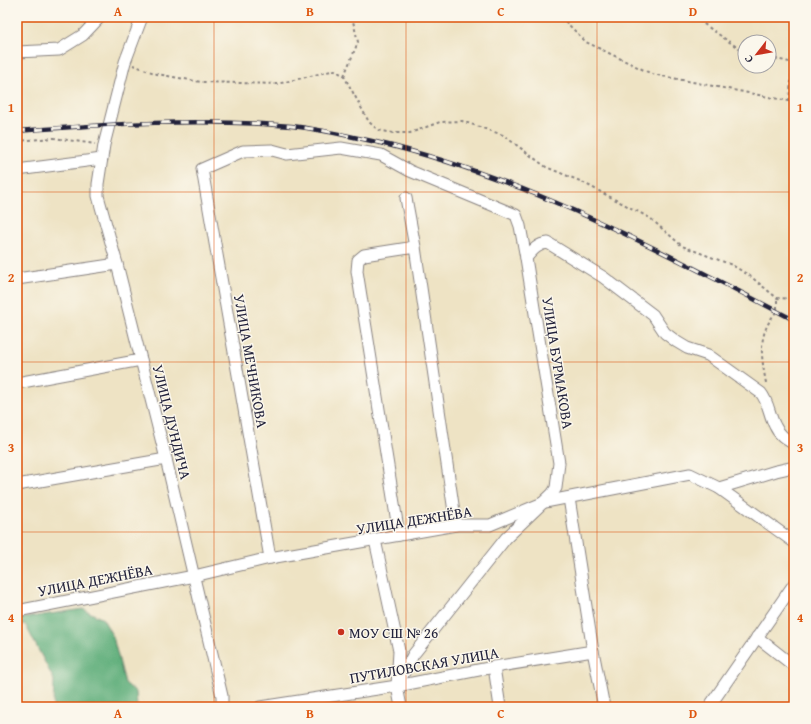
<svg xmlns="http://www.w3.org/2000/svg" width="811" height="724" viewBox="0 0 811 724" font-family="'Gentium Book Plus',serif">
<style>
.forest{fill:#5fae7a;stroke:#40685a}
.lines{fill:none;stroke-linecap:round;stroke-linejoin:round}
.minor-casing{stroke:#888280;stroke-width:13}
.path{stroke:#888280;stroke-width:2;stroke-dasharray:3 3;stroke-linecap:butt}
.minor{stroke:#fff;stroke-width:11}
.rail-casing{stroke:#22223b;stroke-width:4.5}
.rail{stroke:#fbf7ec;stroke-width:3;stroke-dasharray:9;stroke-linecap:butt}
.grid{fill:none;stroke:#de560e;stroke-width:1;stroke-opacity:0.55}
.poi-dot{fill:#c8321e;stroke:#fbf7ec;stroke-width:1.5}
.labels{text-anchor:middle;dominant-baseline:central;stroke-width:3;stroke-linejoin:round;paint-order:stroke}
.street-label{font-size:15px;fill:#22223b;stroke:#fbf7ec}
.poi-label{font-size:15px;fill:#22223b;stroke:#fbf7ec;text-anchor:start}
.neatline{fill:none;stroke:#de560e;stroke-width:1.5}
.grid-label{font-size:13px;text-anchor:middle;font-weight:bold;fill:#de560e}
</style>
<rect width="100%" height="100%" fill="#fbf7ec"/>
<filter id="ink" filterUnits="userSpaceOnUse"><feTurbulence type="fractalNoise" baseFrequency=".025" numOctaves="2"/><feDisplacementMap in="SourceGraphic" scale="8" xChannelSelector="R" yChannelSelector="G"/><feConvolveMatrix kernelMatrix="1 2 1 2 8 2 1 2 1" color-interpolation-filters="sRGB"/></filter>
<filter id="wash" filterUnits="userSpaceOnUse"><feTurbulence type="fractalNoise" baseFrequency=".012" numOctaves="4" result="noise"/><feDisplacementMap in="SourceGraphic" scale="16" xChannelSelector="R" yChannelSelector="G"/><feGaussianBlur stdDeviation="0.9" result="paint"/><feColorMatrix in="noise" values="0 0 0 0 0 0 0 0 0 0 0 0 0 0 0 0 0 1.4 0 .05"/><feComposite in="paint" operator="in"/></filter>
<g filter="url(#wash)">
<rect width="100%" height="100%" fill="#eee3c4"/>
<polygon class="forest" points="83,609 103,619 113,637 125,683 136,692 137,707 53,707 54,680 25,624 17,626 17,619"/>
</g>
<g filter="url(#ink)">
<g class="lines">
<defs>
<g id="minor">
<polyline points="142,17 125,62 104,145 98,184 98,196 117,264 166,459 222,696 222,707"/>
<polyline points="17,52 59,50 83,35 100,17"/>
<polyline points="17,170 102,159"/>
<polyline points="406,198 415,247"/>
<path d="M526,258C532,251 537,244 548,243L603,277L653,315L665,333L677,342L687,348L708,355L761,393C769,403 769,415 775,426C779,435 786,439 794,444"/>
<polyline points="17,279 117,264"/>
<polyline points="17,383 141,360"/>
<polyline points="17,485 166,459"/>
<polyline points="719,488 776,471 794,467"/>
<polyline points="569,498 593,651 604,707"/>
<polyline points="399,535 357,271 358,260 364,255 415,247 456,525"/>
<polyline points="375,540 399,651 397,686 401,707"/>
<polyline points="270,558 202,169 243,151 272,150 287,154 341,148 381,155 410,171 516,215 520,226 526,258 559,463 556,488 552,494 506,538 413,655 397,686"/>
<polyline points="17,611 194,576 270,558 456,525 490,525 545,502 690,474 719,488 794,542"/>
<polyline points="757,637 794,666"/>
<polyline points="494,667 500,707"/>
<polyline points="260,707 397,686 494,667 593,651"/>
<polyline points="709,707 794,584"/>
</g>
</defs>
<use href="#minor" class="minor-casing"/>
<g class="path">
<polyline points="561,17 586,42 652,74 789,101"/>
<polyline points="694,17 738,48 745,50"/>
<polyline points="769,57 793,63 789,101 794,104"/>
<polyline points="133,65 157,74 201,82 277,84 335,70 344,76 369,122 378,130 393,133 410,133 440,122 462,121 503,135 546,167 580,181 650,218 682,246 732,265 750,276 777,298 794,299"/>
<polyline points="344,76 358,42 352,17"/>
<polyline points="17,141 54,138 95,144"/>
<path d="M766,383C761,355 757,334 777,311V299"/>
</g>
<use href="#minor" class="minor"/>
<defs>
<path id="rail" d="M17,131C109,124 200,118 291,126C320,129 349,136 376,142C525,177 659,250 794,320"/>
</defs>
<use href="#rail" class="rail-casing"/>
<use href="#rail" class="rail"/>
</g>
</g>
<path class="grid" d="M214,17V707M406,17V707M597,17V707M17,192H794M17,362H794M17,532H794"/>
<circle class="poi-dot" cx="341" cy="632" r="4"/>
<g class="labels">
<g class="street-label">
<text transform="translate(251 361) rotate(80)">УЛИЦА МЕЧНИКОВА</text>
<text transform="translate(558 363) rotate(81)">УЛИЦА БУРМАКОВА</text>
<text transform="translate(172 422) rotate(76)">УЛИЦА ДУНДИЧА</text>
<text transform="translate(414 520) rotate(-9)">УЛИЦА ДЕЖНЁВА</text>
<text transform="translate(95 580) rotate(-11)">УЛИЦА ДЕЖНЁВА</text>
<text transform="translate(424 665) rotate(-10)">ПУТИЛОВСКАЯ УЛИЦА</text>
</g>
<g class="poi-label">
<text x="349" y="632">МОУ СШ № 26</text>
</g>
</g>
<rect width="811" height="724" fill="none" stroke="#fbf7ec" stroke-width="44"/>
<g transform="translate(757 54) rotate(239)"><circle r="19" fill="#fbf7ec" stroke="#a4a2a5"/>
<path d="M0-3L7 15L0 10L-7 15Z" fill="#c8321e"/>
<text y="-6" font-size="11" font-weight="bold" text-anchor="middle" fill="#22223b">С</text>
</g>
<rect x="22" y="22" width="767" height="680" class="neatline"/>
<g class="grid-label">
<text x="118" y="16">A</text>
<text x="310" y="16">B</text>
<text x="501" y="16">C</text>
<text x="693" y="16">D</text>
<text x="11" y="112">1</text>
<text x="800" y="112">1</text>
<text x="11" y="282">2</text>
<text x="800" y="282">2</text>
<text x="11" y="452">3</text>
<text x="800" y="452">3</text>
<text x="11" y="622">4</text>
<text x="800" y="622">4</text>
<text x="118" y="718">A</text>
<text x="310" y="718">B</text>
<text x="501" y="718">C</text>
<text x="693" y="718">D</text>
</g>
</svg>
